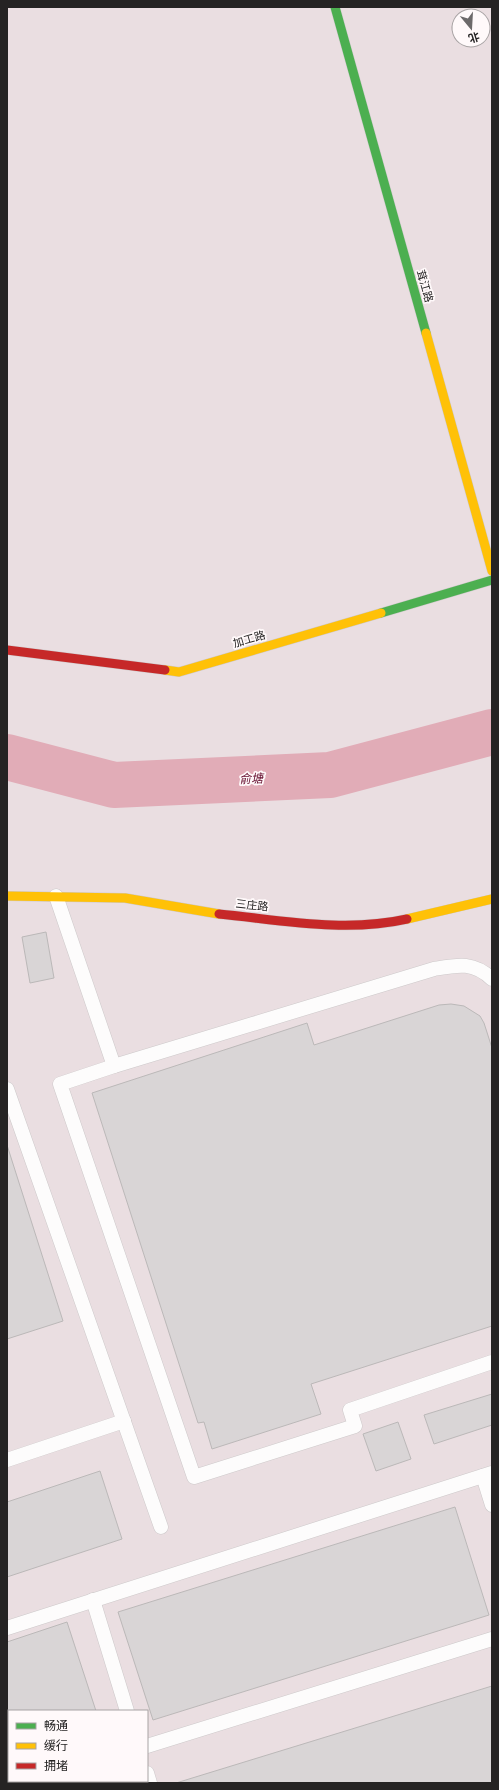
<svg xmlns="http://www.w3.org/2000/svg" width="499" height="1790" viewBox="0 0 499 1790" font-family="'Archivo Narrow','Noto Sans SC',sans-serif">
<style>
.built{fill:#eadee1;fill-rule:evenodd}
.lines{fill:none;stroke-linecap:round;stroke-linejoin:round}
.river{stroke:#e1acb7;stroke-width:46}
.building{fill:#d9d5d6;stroke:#bbb8b8}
.lane-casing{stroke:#cdc9ca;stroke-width:15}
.fast-casing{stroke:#cdc9ca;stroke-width:10}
.slow-casing{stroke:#cdc9ca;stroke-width:10}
.jam-casing{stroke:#cdc9ca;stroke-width:10}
.lane{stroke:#fdfcfc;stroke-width:14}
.fast{stroke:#4caf50;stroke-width:9}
.slow{stroke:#ffc107;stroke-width:9}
.jam{stroke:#c62828;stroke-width:9}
.labels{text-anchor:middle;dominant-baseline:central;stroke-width:3.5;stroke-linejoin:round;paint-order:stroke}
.street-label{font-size:11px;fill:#252323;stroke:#fff9fa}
.water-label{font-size:12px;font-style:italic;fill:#630a2b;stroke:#fff9fa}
</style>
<rect width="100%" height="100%" fill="#f1eced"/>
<path class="built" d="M7,7H492V1783H7ZM459,16H483V40H459ZM9,1711H147V1781H9Z"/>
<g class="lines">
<polyline class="river" points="7,757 114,785 330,775 492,732"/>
</g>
<g class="building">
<polygon points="46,932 54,978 30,983 22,937"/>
<polygon points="451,1004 464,1006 480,1016 484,1023 492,1048 492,1326 311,1384 321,1414 212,1449 204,1422 198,1423 92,1093 307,1023 314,1045 439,1005"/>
<polygon points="7,1145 63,1321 7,1339"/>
<polygon points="492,1394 492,1425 434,1444 424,1415"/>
<polygon points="398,1422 411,1459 376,1471 363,1434"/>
<polygon points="100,1471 122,1539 7,1577 7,1502"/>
<polygon points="455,1507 489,1615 153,1720 118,1612"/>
<polygon points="67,1622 96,1711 9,1711 9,1761 7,1762 7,1642"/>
<polygon points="492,1686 492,1783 176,1783"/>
</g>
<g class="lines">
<defs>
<g id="lane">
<polyline points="56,896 114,1066"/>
<path d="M492,979C473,961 457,965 434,969L114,1066L60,1084L194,1477L355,1426L350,1410L492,1362"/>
<polyline points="7,1089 161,1527"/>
<polyline points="7,1460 124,1421"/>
<polyline points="483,1476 492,1505"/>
<polyline points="93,1600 127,1711"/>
<polyline points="7,1628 492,1473"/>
<polyline points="147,1746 492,1639"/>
<polyline points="147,1773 150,1783"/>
<polyline points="29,1783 35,1781"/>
</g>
<g id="fast">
<polyline points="335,7 426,333"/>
<polyline points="381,613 492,580"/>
</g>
<g id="slow">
<polyline points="426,333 492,571"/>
<polyline points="165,670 179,672 381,613"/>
<polyline points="7,896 125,898 219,914"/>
<polyline points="407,919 492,899"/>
</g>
<g id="jam">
<polyline points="7,650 165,670"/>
<path d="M219,914C281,920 345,933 407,919"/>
</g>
</defs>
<use href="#lane" class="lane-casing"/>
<use href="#fast" class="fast-casing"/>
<use href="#slow" class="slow-casing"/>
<use href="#jam" class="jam-casing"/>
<use href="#lane" class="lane"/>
<use href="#fast" class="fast"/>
<use href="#slow" class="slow"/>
<use href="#jam" class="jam"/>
</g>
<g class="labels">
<g class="street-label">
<text transform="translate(425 286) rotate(74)">茸江路</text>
<text transform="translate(249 639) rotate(-16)">加工路</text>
<text transform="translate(252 905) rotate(6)">三庄路</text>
</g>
<g class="water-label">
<text transform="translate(251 779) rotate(-3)">俞塘</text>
</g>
</g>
<rect width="499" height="1790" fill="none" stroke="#252323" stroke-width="16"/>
<rect x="8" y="1710" width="140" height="72" fill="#fff9fa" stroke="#a8a3a4"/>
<rect x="16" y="1723" width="20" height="6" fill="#4caf50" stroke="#a8a3a4"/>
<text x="44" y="1730" font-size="12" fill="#252323">畅通</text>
<rect x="16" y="1743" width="20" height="6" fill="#ffc107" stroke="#a8a3a4"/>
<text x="44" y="1750" font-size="12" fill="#252323">缓行</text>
<rect x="16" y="1763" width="20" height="6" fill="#c62828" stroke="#a8a3a4"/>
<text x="44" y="1770" font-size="12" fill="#252323">拥堵</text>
<g transform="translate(471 28) rotate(162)"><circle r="19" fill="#fff9fa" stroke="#a8a3a4"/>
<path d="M0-3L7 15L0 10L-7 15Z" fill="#6c696a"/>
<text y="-6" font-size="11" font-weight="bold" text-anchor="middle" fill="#252323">北</text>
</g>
</svg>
